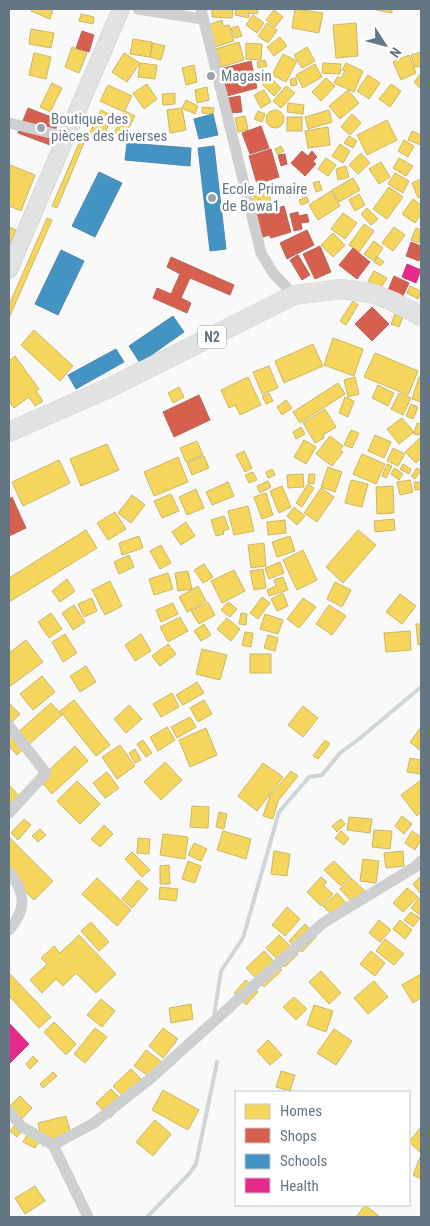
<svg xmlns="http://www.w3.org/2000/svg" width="430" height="1226" viewBox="0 0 430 1226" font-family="'Roboto Condensed',sans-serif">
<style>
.homes{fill:#f6d55c;stroke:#cab868}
.shops{fill:#d6604d;stroke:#b4675d}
.schools{fill:#4393c3;stroke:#4d8ab0}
.health{fill:#e7298a;stroke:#c04088}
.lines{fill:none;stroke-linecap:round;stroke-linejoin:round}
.stream{stroke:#ced6d9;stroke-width:4}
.secondary-casing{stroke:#d5d6d7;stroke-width:18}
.trunk-casing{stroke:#d5d6d6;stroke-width:20}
.minor{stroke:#cecfd0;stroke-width:11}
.secondary{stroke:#e1e2e2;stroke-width:16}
.trunk{stroke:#e1e2e2;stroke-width:19}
.poi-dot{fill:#99a4ac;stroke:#fff;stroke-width:2}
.labels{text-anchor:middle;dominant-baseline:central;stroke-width:5;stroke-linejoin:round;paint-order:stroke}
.shield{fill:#fff;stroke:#939fa8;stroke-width:1}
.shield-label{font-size:14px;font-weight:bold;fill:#657683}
.poi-label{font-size:15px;fill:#657683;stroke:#fff;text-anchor:start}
</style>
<rect width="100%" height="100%" fill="#f9f9f9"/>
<g class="homes">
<polygon points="32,9 53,9 50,19 31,11"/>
<polygon points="212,9 233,9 232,18 212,17"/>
<polygon points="236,9 258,9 257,14 249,13 249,18 235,15"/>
<polygon points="295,9 323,13 319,33 292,28"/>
<polygon points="371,9 392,9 392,13"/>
<polygon points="274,10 283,17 275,27 266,20"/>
<polygon points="81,14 94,17 93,24 79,21"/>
<polygon points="253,15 264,23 257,33 246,25"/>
<polygon points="222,20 223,26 229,25 234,41 215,47 208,25"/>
<polygon points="267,23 277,30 268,43 258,36"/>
<polygon points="356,23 358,56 336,58 333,25"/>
<polygon points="238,26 242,36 235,38 231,28"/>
<polygon points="31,29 54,33 51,48 29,44"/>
<polygon points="280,37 287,46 274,56 267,47"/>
<polygon points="133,39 152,42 150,57 130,54"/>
<polygon points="239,42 244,60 221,67 216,49"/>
<polygon points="153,43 165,46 161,60 150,57"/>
<polygon points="246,43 262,44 261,60 246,59"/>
<polygon points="72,47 87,53 79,73 65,67"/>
<polygon points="307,47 315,61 302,68 294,55"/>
<polygon points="421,52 421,66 415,67 411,55"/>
<polygon points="34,53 51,57 46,79 29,75"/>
<polygon points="124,53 140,63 127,82 112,72"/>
<polygon points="283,54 297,61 286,82 272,75"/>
<polygon points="409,55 416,73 401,80 393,62"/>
<polygon points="265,60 267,66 258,68 257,62"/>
<polygon points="140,63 157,65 155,79 138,77"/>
<polygon points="323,63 341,64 340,74 322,73"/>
<polygon points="346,63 363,71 354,92 334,83 337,77 341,78 345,71 342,70"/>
<polygon points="315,64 322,77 303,88 296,75"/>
<polygon points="194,65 197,82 186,85 182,68"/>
<polygon points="421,73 421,89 414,82"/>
<polygon points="368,75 380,83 369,99 357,91"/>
<polygon points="269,76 281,88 274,96 262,84"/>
<polygon points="296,78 297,85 291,86 290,79"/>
<polygon points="326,78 335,86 321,101 312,92"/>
<polygon points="52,83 62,88 50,112 40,107"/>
<polygon points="147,84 157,99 144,109 133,93"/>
<polygon points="391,84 401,91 390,107 379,99"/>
<polygon points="108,85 132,96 124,112 100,101"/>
<polygon points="286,86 295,93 281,108 273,101"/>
<polygon points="207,87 209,100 197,103 195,90"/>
<polygon points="264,90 271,102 261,108 254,95"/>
<polygon points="348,90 359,103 340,119 329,106"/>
<polygon points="175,93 175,104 163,105 162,94"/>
<polygon points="186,100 198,106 195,114 182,108"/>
<polygon points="288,103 304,105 303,114 287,112"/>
<polygon points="202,107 214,108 213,114 202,113"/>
<polygon points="182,108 186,130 170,133 167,110"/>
<circle cx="275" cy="119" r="9"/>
<polygon points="101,110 113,116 101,142 88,136"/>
<polygon points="329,110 332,122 308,129 305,117"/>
<polygon points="125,111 135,116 123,139 113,135"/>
<polygon points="258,111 265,114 262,122 254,119"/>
<polygon points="352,114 361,123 350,135 341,127"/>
<polygon points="245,116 248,130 238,132 235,118"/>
<rect x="287" y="117" width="15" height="14"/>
<polygon points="387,120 397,140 367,155 357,135"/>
<polygon points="328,127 330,145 308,148 305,131"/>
<polygon points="412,131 421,135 421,145 408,140"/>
<polygon points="82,136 86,138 57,208 52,206"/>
<polygon points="349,136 357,141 353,148 344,143"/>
<polygon points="404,140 414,146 408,157 398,151"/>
<polygon points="340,144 350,151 343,163 332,156"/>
<polygon points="281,146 284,151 277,154 275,149"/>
<polygon points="361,153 370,163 358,174 349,165"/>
<polygon points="326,158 336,165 328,176 318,169"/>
<polygon points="399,158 413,166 406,176 393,168"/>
<polygon points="381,162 390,177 379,184 369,169"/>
<polygon points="10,165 35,175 21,211 9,206"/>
<polygon points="346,166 349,177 338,180 336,169"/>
<polygon points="395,173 409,181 403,193 388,184"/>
<polygon points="353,178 360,190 339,202 332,190"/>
<polygon points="421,179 421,197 418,198 412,183"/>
<polygon points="319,181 322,190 316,192 313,183"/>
<polygon points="296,182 298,186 291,190 288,185"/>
<polygon points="285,186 288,193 282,196 278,190"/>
<polygon points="306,187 309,194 302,197 300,190"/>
<polygon points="389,187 403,197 387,219 373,209"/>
<polygon points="263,189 266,196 269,195 271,201 262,204 260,199 253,202 250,194"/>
<polygon points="331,191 340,206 318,220 309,205"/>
<polygon points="359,194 365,205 355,211 349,200"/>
<polygon points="307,197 309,202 301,205 299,200"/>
<polygon points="413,199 421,205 421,214 415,223 402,214"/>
<polygon points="367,208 378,219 371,225 361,214"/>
<polygon points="343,213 357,223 345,239 331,229"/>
<polygon points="47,218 52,220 9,318 9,305"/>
<polygon points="364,224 374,231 359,252 349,245"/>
<polygon points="9,227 16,230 10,244 9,243"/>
<polygon points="394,227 405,235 393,251 382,243"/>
<polygon points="416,228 421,230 419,243 411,240"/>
<polygon points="333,233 345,245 333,257 321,245"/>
<polygon points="374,241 383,248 374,261 364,254"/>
<polygon points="378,257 384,262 380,266 374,262"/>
<polygon points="374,271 387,278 380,289 368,281"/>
<polygon points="410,286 421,291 418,299 407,293"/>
<polygon points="353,301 358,305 346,325 340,321"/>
<polygon points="395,314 403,317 399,327 391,324"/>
<polygon points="34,330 73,366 60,381 21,345"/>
<polygon points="333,338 363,349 354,376 324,365"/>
<polygon points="313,344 323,366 284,383 275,361"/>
<polygon points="375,353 418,371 408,395 364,377"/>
<polygon points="15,356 39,389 36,391 43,401 35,406 29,397 14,408 9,401 9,361"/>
<polygon points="269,366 278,388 262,394 253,372"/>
<polygon points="248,377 261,405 240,415 235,405 229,408 221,390"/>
<polygon points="355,377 359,394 348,397 344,380"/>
<polygon points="419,377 421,378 421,402 412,399"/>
<polygon points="338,383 345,394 300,423 293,412"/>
<polygon points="378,385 394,393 388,406 372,398"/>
<polygon points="179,387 184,397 173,403 168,393"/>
<polygon points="269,393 273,401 266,404 262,396"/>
<polygon points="399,393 411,398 403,415 391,409"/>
<polygon points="345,397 354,401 348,417 339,413"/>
<polygon points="286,400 292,408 282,415 277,407"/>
<polygon points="411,404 418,407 413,419 406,416"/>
<polygon points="325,409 336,427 323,435 324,438 315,443 303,423"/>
<polygon points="402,418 414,432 399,444 387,429"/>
<polygon points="417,423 421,424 421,435 414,434"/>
<polygon points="301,427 305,434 296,439 293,432"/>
<polygon points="351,430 359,433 352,448 344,445"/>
<polygon points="375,435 391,442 384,458 368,451"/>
<polygon points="330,436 343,446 340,450 343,452 332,466 316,454"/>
<polygon points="421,437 421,458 416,463 405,452"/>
<polygon points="304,440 316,447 306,464 294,457"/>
<polygon points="197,441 203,455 186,462 180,448"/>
<polygon points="107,444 119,470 81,486 70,459"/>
<polygon points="393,448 405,454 398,466 387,461"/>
<polygon points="244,451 252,468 245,472 236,455"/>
<polygon points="362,454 385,464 376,484 353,474"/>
<polygon points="204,456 209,468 192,475 187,463"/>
<polygon points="178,457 188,482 154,496 144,472"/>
<polygon points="59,460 70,483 23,506 12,482"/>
<polygon points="387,464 392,466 386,478 382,476"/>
<polygon points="403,464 411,469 409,474 400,469"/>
<polygon points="328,467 342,472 335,492 321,487"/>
<polygon points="394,468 403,474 399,480 391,474"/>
<polygon points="417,468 421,471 415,479 411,476"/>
<polygon points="272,469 275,475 268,478 266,472"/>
<polygon points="253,472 257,480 249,483 245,475"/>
<polygon points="303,474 304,487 288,488 287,475"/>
<polygon points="309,474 315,474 314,484 308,483"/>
<polygon points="351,480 368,484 362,507 345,503"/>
<polygon points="410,480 413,492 400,495 397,482"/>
<polygon points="268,481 271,487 260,493 257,486"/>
<polygon points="228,482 234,496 212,505 206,492"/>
<polygon points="414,482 420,482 421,489 415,490"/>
<polygon points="308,484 314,488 302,507 296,503"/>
<polygon points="282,486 291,507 279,513 270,491"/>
<polygon points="393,486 394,513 377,514 376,487"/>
<polygon points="321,488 334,497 317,522 304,513"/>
<polygon points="196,489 204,508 187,515 179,497"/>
<polygon points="266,493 273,515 262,519 254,497"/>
<polygon points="171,494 179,511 162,518 154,501"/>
<polygon points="132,495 145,505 131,523 118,513"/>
<polygon points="248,506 254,531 234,535 228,511"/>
<polygon points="294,507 305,516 297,525 287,516"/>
<polygon points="115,512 126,529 108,540 97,523"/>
<polygon points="224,516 229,529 223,531 224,534 216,536 211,520"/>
<polygon points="394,519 395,530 375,532 374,521"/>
<polygon points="285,520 286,533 268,535 267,522"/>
<polygon points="186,522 195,536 181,545 172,532"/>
<polygon points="86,530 97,548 9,602 9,578"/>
<polygon points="358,530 376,545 343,583 326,567"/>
<polygon points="139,536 143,548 122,555 119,543"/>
<polygon points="290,536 295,551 277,557 272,542"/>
<polygon points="264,543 266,566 251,568 248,545"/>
<polygon points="161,545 171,563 160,569 150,551"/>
<polygon points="303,550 317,580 297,590 283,560"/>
<polygon points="129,555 134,567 119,574 114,562"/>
<polygon points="280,562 284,573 269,579 265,568"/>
<polygon points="204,564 213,577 203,583 194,570"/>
<polygon points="263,569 266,588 254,590 250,571"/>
<polygon points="234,570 245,591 222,603 211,581"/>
<polygon points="188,571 192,589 178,591 175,573"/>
<polygon points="168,573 173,589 154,595 149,579"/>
<polygon points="283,577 288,590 269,596 267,590 276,586 274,580"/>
<polygon points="67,579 75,591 60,602 52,591"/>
<polygon points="110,581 122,606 105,615 92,590"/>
<polygon points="335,582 351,590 342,607 327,599"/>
<polygon points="198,586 206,601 187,612 179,597"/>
<polygon points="283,593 288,606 277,611 271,599"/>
<polygon points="400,594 416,606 402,624 386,612"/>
<polygon points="262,597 270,603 258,619 250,613"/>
<polygon points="92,598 97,611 84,617 78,604"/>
<polygon points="303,598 316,607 299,628 287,619"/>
<polygon points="208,602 215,615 199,624 191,611"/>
<polygon points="228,602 237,609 230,617 221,610"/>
<polygon points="173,603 178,614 161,622 156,610"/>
<polygon points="74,605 85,622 73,630 62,613"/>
<polygon points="329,605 346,616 332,635 316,624"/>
<polygon points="51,613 62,629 49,638 38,622"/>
<polygon points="241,613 247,614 246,625 239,624"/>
<polygon points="265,614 283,620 278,634 260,629"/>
<polygon points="180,617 188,631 168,642 160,627"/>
<polygon points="227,618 240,629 231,641 217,629"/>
<polygon points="204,624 211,635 201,641 194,631"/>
<polygon points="416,624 421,624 421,645 418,645"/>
<polygon points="410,631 411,650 386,652 384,633"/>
<polygon points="245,632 253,633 251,647 242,645"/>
<polygon points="65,634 77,653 63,662 52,642"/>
<polygon points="141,634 151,651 135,661 125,645"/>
<polygon points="268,635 278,638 275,651 264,648"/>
<polygon points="26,640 43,662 9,687 9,653"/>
<polygon points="168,644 176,654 160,666 152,656"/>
<polygon points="202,649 227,655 220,680 196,674"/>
<rect x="250" y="654" width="21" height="19"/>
<polygon points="86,666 96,682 80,692 70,676"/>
<polygon points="42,676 55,692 33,710 20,694"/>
<polygon points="197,682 204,693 183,705 176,695"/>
<polygon points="172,693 179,707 161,717 153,704"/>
<polygon points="74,700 110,745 96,756 60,711"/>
<polygon points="204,700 212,714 198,722 190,708"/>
<polygon points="9,703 20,714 9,725"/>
<polygon points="51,703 62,715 17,755 9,746 9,740"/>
<polygon points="129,705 142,719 126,733 114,719"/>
<polygon points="303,706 318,718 303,737 288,725"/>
<polygon points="190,717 196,727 177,738 171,727"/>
<polygon points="167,727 175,740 158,751 150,737"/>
<polygon points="421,727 421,751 410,742"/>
<polygon points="206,728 217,755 190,767 179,740"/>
<polygon points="143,740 152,753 146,757 137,744"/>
<polygon points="325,740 330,744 318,759 313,756"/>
<polygon points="120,745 135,766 117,779 102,757"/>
<polygon points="75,746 88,761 52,794 39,779"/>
<polygon points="135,749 141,760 135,763 129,753"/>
<polygon points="410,758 421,760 421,774 407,772"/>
<polygon points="165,762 182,780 161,800 144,782"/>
<polygon points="263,763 283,777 257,811 238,796"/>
<polygon points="291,771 298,776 278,801 273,819 263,816 270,796"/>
<polygon points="107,772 119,788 105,798 93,783"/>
<polygon points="421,780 421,812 417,816 401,795"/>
<polygon points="77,781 100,804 80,824 57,801"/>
<polygon points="9,785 22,799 9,812"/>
<polygon points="192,806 209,807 208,828 190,827"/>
<polygon points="219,812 227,814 224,829 216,827"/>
<polygon points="402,816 412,824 404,834 395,826"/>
<polygon points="349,817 372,819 370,833 347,830"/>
<polygon points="24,819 31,825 18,840 11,833"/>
<polygon points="341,819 345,824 337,832 332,826"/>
<polygon points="104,825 113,834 100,847 91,839"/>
<polygon points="40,829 46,835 38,842 32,836"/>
<polygon points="374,830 392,831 390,849 372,847"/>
<polygon points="223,831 251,839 246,859 217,850"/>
<polygon points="341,831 349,838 344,845 335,838"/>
<polygon points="412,831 421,837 421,840 415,850 405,843"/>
<polygon points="163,834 188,837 185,859 160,855"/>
<polygon points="9,837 53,881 34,900 9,875"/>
<polygon points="138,838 150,839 149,854 137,853"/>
<polygon points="194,843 207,849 201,861 188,855"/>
<polygon points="274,851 290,854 287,876 271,874"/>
<polygon points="403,851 404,866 386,868 384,853"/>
<polygon points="132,852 150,870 142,877 125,859"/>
<polygon points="363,859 379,861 376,883 360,881"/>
<polygon points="188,861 201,866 195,883 182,879"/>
<polygon points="334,861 350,877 341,886 324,870"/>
<polygon points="169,865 170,884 160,884 160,866"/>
<polygon points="421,876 421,894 413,884"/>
<polygon points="321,877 327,882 323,885 333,894 321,906 307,892"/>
<polygon points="97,878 131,910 117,926 82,894"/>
<polygon points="351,878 365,891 353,903 340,889"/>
<polygon points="138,880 148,889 132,908 122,899"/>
<polygon points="160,887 178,889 176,901 159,899"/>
<polygon points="407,888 418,897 403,912 393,903"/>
<polygon points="337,893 347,904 334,917 323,906"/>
<polygon points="419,898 421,899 421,916 411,908"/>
<polygon points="287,907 300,919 285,936 272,925"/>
<polygon points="411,912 420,918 413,927 404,920"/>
<polygon points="379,920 391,930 380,942 369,933"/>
<polygon points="400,920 412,930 405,939 393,929"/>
<polygon points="91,922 109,942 99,951 81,931"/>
<polygon points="305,924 317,936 302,952 289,941"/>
<polygon points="79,935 116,974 96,993 76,973 63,986 56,979 42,993 30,980 47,964 41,958 54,946 60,953"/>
<polygon points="279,935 298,954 285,967 266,948"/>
<polygon points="385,939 404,954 394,965 376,951"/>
<polygon points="264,951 282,970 264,987 246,968"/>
<polygon points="371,951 385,963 375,976 360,964"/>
<polygon points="321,971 341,993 329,1004 309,982"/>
<polygon points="9,973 51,1017 39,1028 9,996"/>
<polygon points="419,975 421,979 421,998 413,1003 402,985"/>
<polygon points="246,980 258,992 246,1005 234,993"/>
<polygon points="374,981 388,997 368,1014 354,998"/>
<polygon points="294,997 307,1009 296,1020 283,1007"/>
<polygon points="101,999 115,1011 102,1027 87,1015"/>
<polygon points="191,1004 193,1019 171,1023 169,1008"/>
<polygon points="314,1005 333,1011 326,1032 307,1025"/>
<polygon points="54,1022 76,1044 66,1055 44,1032"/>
<polygon points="95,1028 107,1037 85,1063 74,1054"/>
<polygon points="163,1028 178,1039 163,1058 149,1046"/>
<polygon points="334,1029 352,1041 336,1065 317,1053"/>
<polygon points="268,1040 282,1055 270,1065 257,1051"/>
<polygon points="146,1050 162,1062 150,1077 134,1066"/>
<polygon points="33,1056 38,1061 30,1069 26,1064"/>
<polygon points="131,1069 146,1084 129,1102 113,1086"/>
<polygon points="281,1071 295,1075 290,1091 276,1087"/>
<polygon points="53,1072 57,1076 43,1088 40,1084"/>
<polygon points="111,1089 125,1103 110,1118 96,1103"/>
<polygon points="163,1090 199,1110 188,1130 152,1110"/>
<polygon points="20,1096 32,1108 17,1124 9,1107"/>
<polygon points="66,1116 72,1139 43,1146 38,1123"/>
<polygon points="155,1120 171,1134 153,1156 136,1142"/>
<polygon points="14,1126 22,1131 17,1137 10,1131"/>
<polygon points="421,1127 421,1153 409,1142"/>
<polygon points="27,1135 39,1142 35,1148 23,1142"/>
<polygon points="421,1155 421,1179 413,1175"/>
<polygon points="35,1186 45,1201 25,1214 15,1198"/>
<polygon points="365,1205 379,1216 378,1217 356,1217"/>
</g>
<g class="shops">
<polygon points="82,31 94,35 89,52 76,48"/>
<polygon points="251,61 257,88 227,96 220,69"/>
<polygon points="240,96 242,112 231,113 228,98"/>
<polygon points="28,108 59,120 50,145 18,133"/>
<polygon points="261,126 269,148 250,154 242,133"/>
<polygon points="271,149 279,177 257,184 249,156"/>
<polygon points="302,151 308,156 312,151 317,157 313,161 316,164 305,176 291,163"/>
<polygon points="285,154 287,164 281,166 278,155"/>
<polygon points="284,206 291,232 271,238 269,235 263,237 256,215"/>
<polygon points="298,212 299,216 307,214 309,222 301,223 302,229 294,231 290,214"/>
<polygon points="307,230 314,245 287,259 280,243"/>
<polygon points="411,242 421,246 419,261 406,256"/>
<polygon points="320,246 331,272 315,279 303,254"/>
<polygon points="353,248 370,262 357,279 339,265"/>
<polygon points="298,255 310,275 302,280 290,260"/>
<polygon points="171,257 234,285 230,295 190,278 181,298 191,303 187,313 153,298 157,288 171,294 180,274 167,267"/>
<polygon points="394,276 409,283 403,296 388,290"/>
<polygon points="372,307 389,324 372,341 355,324"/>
<polygon points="199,395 210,420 174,437 163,412"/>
<polygon points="12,497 26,528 9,536 9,499"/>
</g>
<g class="schools">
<polygon points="213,114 218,135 199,139 194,119"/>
<polygon points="127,143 191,148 190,166 125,160"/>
<polygon points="214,146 226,249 210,251 198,148"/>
<polygon points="99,172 122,183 95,237 72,226"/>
<polygon points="61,250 84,261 58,315 35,304"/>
<polygon points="173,316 184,332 140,363 129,346"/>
<polygon points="116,349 124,362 76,389 68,375"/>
</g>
<g class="health">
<polygon points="407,264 421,270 416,283 402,277"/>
<polygon points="9,1023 29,1044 9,1064"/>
</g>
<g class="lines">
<g class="stream">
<polyline points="214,1017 221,971 243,938 279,812 309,777 322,775 340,753 359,739 421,687"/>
<polyline points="147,1217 189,1174 196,1164 217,1062"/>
</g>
<defs>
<polyline id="secondary" points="9,270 121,9"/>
<polyline id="trunk" points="9,432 111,387 294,295 342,289 371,293 392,301 421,316"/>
</defs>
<use href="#secondary" class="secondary-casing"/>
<use href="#trunk" class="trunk-casing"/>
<g class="minor">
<polyline points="138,9 203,19"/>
<polyline points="201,9 261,253 273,273 294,295"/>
<polyline points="9,123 67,137"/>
<polyline points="9,726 46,773 9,813"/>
<path d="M9,872C26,892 27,910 9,930"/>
<polyline points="9,1111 21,1126 53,1145 94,1123 150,1079 323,923 415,867 421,861"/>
<polyline points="53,1145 88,1217"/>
</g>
<use href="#secondary" class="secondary"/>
<use href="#trunk" class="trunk"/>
</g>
<g class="poi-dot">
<circle cx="211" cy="76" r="5"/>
<circle cx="41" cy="128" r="5"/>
<circle cx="212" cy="198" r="5"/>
</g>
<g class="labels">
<rect class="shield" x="198" y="325.5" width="28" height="23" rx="4"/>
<g class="shield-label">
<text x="212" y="337">N2</text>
</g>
<g class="poi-label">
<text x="221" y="76">Magasin</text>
<text x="51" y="119">Boutique des<tspan x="51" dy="17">pièces des diverses</tspan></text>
<text x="222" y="189">Ecole Primaire<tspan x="222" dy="17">de Bowa1</tspan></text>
</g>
</g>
<rect width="430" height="1226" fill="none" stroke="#657683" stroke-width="20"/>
<rect x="235" y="1091" width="175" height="115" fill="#ffffff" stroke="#c1c8cd"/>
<rect x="245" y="1104" width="25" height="15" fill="#f6d55c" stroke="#c1c8cd"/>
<text x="280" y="1116" font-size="15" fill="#657683">Homes</text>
<rect x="245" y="1128" width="25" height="15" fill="#d6604d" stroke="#c1c8cd"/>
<text x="280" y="1141" font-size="15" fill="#657683">Shops</text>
<rect x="245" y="1154" width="25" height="15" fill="#4393c3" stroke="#c1c8cd"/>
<text x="280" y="1166" font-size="15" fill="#657683">Schools</text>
<rect x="245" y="1178" width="25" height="15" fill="#e7298a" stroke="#c1c8cd"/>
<text x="280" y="1191" font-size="15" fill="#657683">Health</text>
<g transform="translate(385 45) rotate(126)" stroke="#ffffff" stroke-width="4" paint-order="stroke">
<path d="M0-4L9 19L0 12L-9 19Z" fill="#657683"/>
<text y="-8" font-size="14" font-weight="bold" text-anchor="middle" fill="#657683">N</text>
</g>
</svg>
